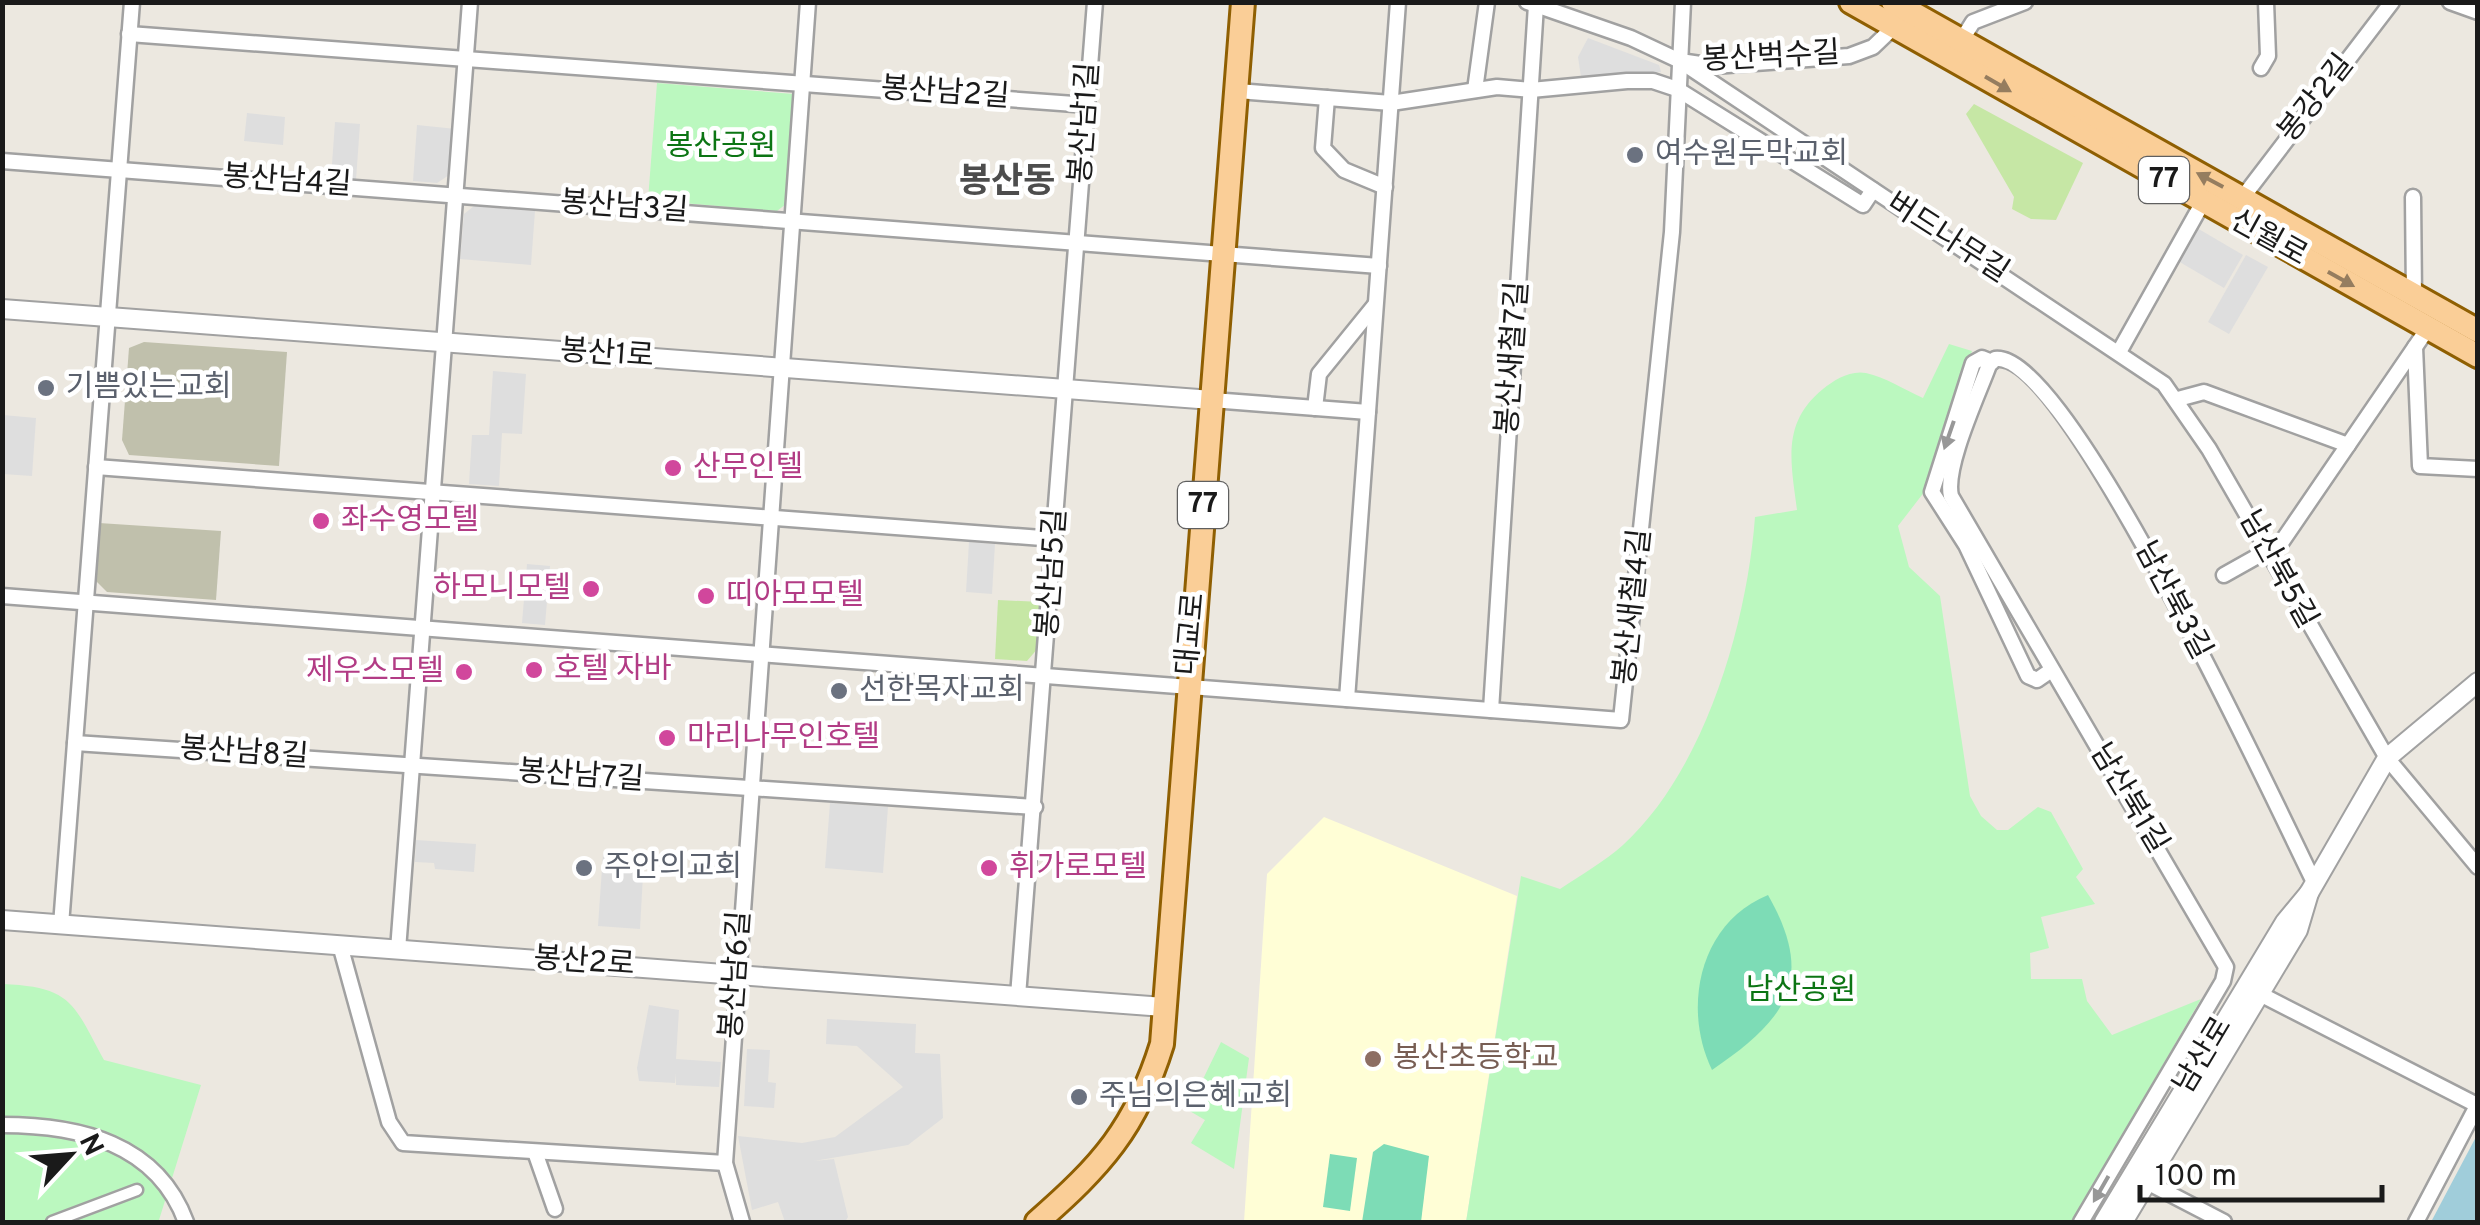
<svg xmlns="http://www.w3.org/2000/svg" width="2480" height="1225" viewBox="0 0 2480 1225" font-family="Overpass,'Noto Sans KR',sans-serif">
<style>
.education{fill:#fffed6}
.construction{fill:#c0c0ac}
.grass{fill:#c6e7a5}
.park{fill:#bbf8bf}
.pitch{fill:#7ddcb6}
.parking{fill:#dedede}
.water{fill:#a0cdda}
.lines{fill:none;stroke-linecap:round;stroke-linejoin:round}
.pedestrian-casing{stroke:#a1a1a1;stroke-width:15}
.minor-casing{stroke:#a1a1a1;stroke-width:19}
.tertiary-casing{stroke:#a1a1a1;stroke-width:22}
.primary-casing{stroke:#8f5f02;stroke-width:28}
.pedestrian{stroke:#fff;stroke-width:10}
.minor{stroke:#fff;stroke-width:14}
.tertiary{stroke:#fff;stroke-width:18}
.primary{stroke:#face97;stroke-width:22}
.oneway{fill:#957d5f}
.oneway2{fill:#989898}
.worship-dot{fill:#6b7280;stroke:#fff;stroke-width:4}
.hotel-dot{fill:#d1479c;stroke:#fff;stroke-width:4}
.education-dot{fill:#8d6e63;stroke:#fff;stroke-width:4}
.labels{text-anchor:middle;dominant-baseline:central;stroke-width:9;stroke-linejoin:round;paint-order:stroke}
.shield{fill:#fff;stroke:#5f5f5f;stroke-width:2.5}
.shield-label{font-size:28px;font-weight:bold;fill:#1a1a1a}
.street-label{font-size:30px;fill:#1a1a1a;stroke:#fff}
.park-label{font-size:30px;fill:#0c7514;stroke:#fff}
.worship-label{font-size:30px;fill:#5b616d;stroke:#fff;text-anchor:start}
.hotel-label{font-size:30px;fill:#b23c85;stroke:#fff;text-anchor:start}
.education-label{font-size:30px;fill:#785e54;stroke:#fff;text-anchor:start}
.quarter-label{font-size:35px;font-weight:bold;fill:#4d4d4d;stroke:#fff}
</style>
<rect width="100%" height="100%" fill="#ece8e0"/>
<polygon class="education" points="1324,817 1517,896 1466,1222 1244,1222 1267,874"/>
<g class="construction">
<polygon points="144,342 287,352 279,466 129,455 122,440 129,348"/>
<polygon points="99,523 221,531 216,600 107,592 95,580"/>
</g>
<g class="grass">
<polygon points="1974,104 2083,163 2056,220 2031,219 2012,209 2014,197 1966,114"/>
<polygon points="998,600 1041,602 1039,647 1027,661 995,659"/>
</g>
<g class="park">
<polygon points="657,83 794,94 786,204 777,211 648,200"/>
<path d="M1949,344L1972,351L1925,491L1898,526L1909,567L1940,596L1970,796L1981,816L1997,830H2008L2038,807L2051,812L2083,869L2076,877L2095,904L2041,917L2049,948L2030,953L2031,979H2082L2087,1001L2112,1035L2201,999L2072,1222H1466L1521,876L1560,889C1581,875 1605,861 1623,845C1705,770 1747,624 1755,517L1797,510C1791,462 1781,423 1823,389C1834,380 1850,370 1866,373C1885,377 1905,390 1923,398Z"/>
<path d="M3,984C72,987 73,1003 104,1060L201,1085L159,1220L3,1222Z"/>
<polygon points="1221,1042 1249,1058 1234,1169 1191,1143 1205,1120 1188,1110"/>
</g>
<g class="pitch">
<path d="M1768,895C1817,981 1785,1020 1712,1070C1682,1008 1699,923 1768,895Z"/>
<polygon points="1384,1144 1429,1156 1421,1222 1362,1222 1373,1152"/>
<polygon points="1330,1154 1357,1158 1350,1211 1323,1207"/>
</g>
<g class="parking">
<polygon points="1588,38 1659,65 1661,72 1581,77 1578,57"/>
<polygon points="247,113 285,117 283,145 244,141"/>
<polygon points="335,122 360,124 356,180 331,178"/>
<polygon points="417,125 456,129 452,173 437,183 413,181"/>
<polygon points="474,206 535,211 531,265 460,259 464,214"/>
<polygon points="2197,228 2243,255 2224,288 2178,261"/>
<polygon points="2246,255 2268,267 2229,334 2208,322"/>
<polygon points="493,371 526,374 522,434 502,433 499,486 469,484 472,435 489,435"/>
<polygon points="3,415 36,418 32,476 3,474"/>
<polygon points="969,542 995,544 992,594 966,592"/>
<polygon points="527,564 550,566 545,625 522,623"/>
<polygon points="830,803 888,807 883,873 825,868"/>
<polygon points="416,840 476,844 474,872 435,869 434,863 415,862"/>
<polygon points="603,854 644,857 640,929 598,926"/>
<polygon points="649,1005 679,1010 676,1059 721,1062 719,1087 676,1085 676,1073 675,1083 639,1081 637,1068"/>
<polygon points="827,1019 916,1024 915,1053 940,1054 943,1118 908,1145 814,1161 834,1159 848,1217 845,1222 785,1222 778,1202 752,1210 738,1136 802,1143 835,1137 903,1087 857,1046 826,1044"/>
<polygon points="747,1049 770,1050 768,1082 776,1083 774,1108 744,1106"/>
</g>
<polygon class="water" points="2477,1135 2477,1222 2431,1222"/>
<g class="lines">
<defs>
<polyline id="pedestrian" points="52,1222 137,1190"/>
<g id="minor">
<polyline points="1527,2 1631,38 1680,61 1714,66 1849,56 1873,47 1896,25"/>
<polyline points="2450,2 2478,12"/>
<polyline points="129,34 1088,105"/>
<polyline points="1961,41 1973,22 2025,2"/>
<polyline points="1680,61 2164,384 2209,449 2387,758 2478,867"/>
<polyline points="2261,68 2268,56 2266,2"/>
<polyline points="1475,90 1487,2"/>
<polyline points="1238,91 1391,103 1497,87 1531,90 1627,81 1653,81 1677,89 1863,205 1873,190"/>
<polyline points="1327,98 1323,148 1344,170 1385,187"/>
<polyline points="2,161 1379,266"/>
<polyline points="2243,197 2392,2"/>
<polyline points="2413,197 2414,297"/>
<polyline points="2415,347 2420,466 2478,469"/>
<polyline points="2119,352 2203,202"/>
<polyline points="1992,362 1982,358 1973,363 1932,492 1966,545 2028,676 2037,680 2050,671"/>
<polyline points="2178,399 2204,392 2348,445"/>
<polyline points="1212,400 1368,412"/>
<polyline points="1315,408 1319,374 1375,305"/>
<polyline points="96,467 1055,539"/>
<polyline points="2224,575 2281,543 2428,328"/>
<polyline points="2,596 1621,720 1672,232 1683,2"/>
<polyline points="1347,699 1398,2"/>
<polyline points="1491,710 1536,5"/>
<polyline points="75,743 1035,807"/>
<polyline points="61,925 132,2"/>
<polyline points="340,945 389,1122 403,1143 725,1163"/>
<polyline points="398,950 470,2"/>
<polyline points="2260,994 2477,1105"/>
<polyline points="1018,996 1095,2"/>
<path d="M2,1125C79,1125 157,1143 186,1222"/>
<polyline points="535,1152 555,1209"/>
<polyline points="2147,1182 2224,1222"/>
<polyline points="742,1222 725,1163 808,2"/>
<path d="M2081,1222L2223,981L2226,967L1951,496C1944,467 1978,395 1989,365L1995,359C2067,349 2278,810 2315,884"/>
<polyline points="2416,1222 2478,1104"/>
</g>
<g id="tertiary">
<polyline points="2,309 1212,400"/>
<polyline points="2309,893 2387,758 2478,682"/>
<polyline points="2,920 1164,1007"/>
<polyline points="2104,1222 2285,922 2309,893 2298,930 2123,1222"/>
</g>
<g id="primary">
<polyline points="1851,2 2478,356"/>
<polyline points="1893,2 2478,331"/>
<path d="M1037,1222C1101,1166 1136,1128 1162,1044L1243,2"/>
</g>
</defs>
<use href="#pedestrian" class="pedestrian-casing"/>
<use href="#minor" class="minor-casing"/>
<use href="#tertiary" class="tertiary-casing"/>
<use href="#primary" class="primary-casing"/>
<use href="#pedestrian" class="pedestrian"/>
<use href="#minor" class="minor"/>
<use href="#tertiary" class="tertiary"/>
<use href="#primary" class="primary"/>
</g>
<defs><path id="oneway-solid" d="M-6-.8H1V-3.2L6.5 0L1 3.2V.8H-6Z" transform="scale(2.5)"/></defs>
<g class="oneway">
<use href="#oneway-solid" transform="translate(1998 84) rotate(30)"/>
<use href="#oneway-solid" transform="translate(2210 180) rotate(-152)"/>
<use href="#oneway-solid" transform="translate(2341 279) rotate(29)"/>
</g>
<g class="oneway2">
<use href="#oneway-solid" transform="translate(1949 435) rotate(109)"/>
<use href="#oneway-solid" transform="translate(2101 1189) rotate(120)"/>
</g>
<g class="worship-dot">
<circle cx="1635" cy="155" r="10"/>
<circle cx="46" cy="388" r="10"/>
<circle cx="839" cy="691" r="10"/>
<circle cx="584" cy="868" r="10"/>
<circle cx="1079" cy="1097" r="10"/>
</g>
<g class="hotel-dot">
<circle cx="673" cy="468" r="10"/>
<circle cx="321" cy="521" r="10"/>
<circle cx="591" cy="589" r="10"/>
<circle cx="706" cy="596" r="10"/>
<circle cx="534" cy="670" r="10"/>
<circle cx="464" cy="672" r="10"/>
<circle cx="667" cy="738" r="10"/>
<circle cx="989" cy="868" r="10"/>
</g>
<circle class="education-dot" cx="1373" cy="1059" r="10"/>
<g class="labels">
<g class="shield">
<rect x="2139" y="157" width="50" height="46" rx="8"/>
<rect x="1178" y="482" width="50" height="46" rx="8"/>
</g>
<g class="shield-label">
<text x="2164" y="180">77</text>
<text x="1203" y="505">77</text>
</g>
<g class="street-label">
<text transform="translate(1771 58) rotate(-3)">봉산벅수길</text>
<text transform="translate(945 94) rotate(4)">봉산남2길</text>
<text transform="translate(2317 99) rotate(-52)">봉강2길</text>
<text transform="translate(1086 123) rotate(-86)">봉산남1길</text>
<text transform="translate(287 182) rotate(4)">봉산남4길</text>
<text transform="translate(624 208) rotate(4)">봉산남3길</text>
<text transform="translate(1947 239) rotate(33)">버드나무길</text>
<text transform="translate(2268 239) rotate(29)">신월로</text>
<text transform="translate(607 355) rotate(4)">봉산1로</text>
<text transform="translate(1514 358) rotate(-86)">봉산새철7길</text>
<text transform="translate(2277 570) rotate(61)">남산북5길</text>
<text transform="translate(1053 573) rotate(-86)">봉산남5길</text>
<text transform="translate(2172 601) rotate(62)">남산북3길</text>
<text transform="translate(1634 607) rotate(-84)">봉산새철4길</text>
<text transform="translate(1192 634) rotate(-85)">대교로</text>
<text transform="translate(244 754) rotate(4)">봉산남8길</text>
<text transform="translate(581 777) rotate(4)">봉산남7길</text>
<text transform="translate(2128 799) rotate(59)">남산북1길</text>
<text transform="translate(584 963) rotate(4)">봉산2로</text>
<text transform="translate(737 975) rotate(-86)">봉산남6길</text>
<text transform="translate(2204 1056) rotate(-59)">남산로</text>
</g>
<g class="park-label">
<text x="721" y="147">봉산공원</text>
<text x="1801" y="991">남산공원</text>
</g>
<g class="worship-label">
<text x="1655" y="155">여수원두막교회</text>
<text x="66" y="388">기쁨있는교회</text>
<text x="859" y="691">선한목자교회</text>
<text x="604" y="868">주안의교회</text>
<text x="1099" y="1097">주님의은혜교회</text>
</g>
<g class="hotel-label">
<text x="693" y="468">산무인텔</text>
<text x="341" y="521">좌수영모텔</text>
<text x="571" y="589" text-anchor="end">하모니모텔</text>
<text x="726" y="596">띠아모모텔</text>
<text x="554" y="670">호텔 자바</text>
<text x="444" y="672" text-anchor="end">제우스모텔</text>
<text x="687" y="738">마리나무인호텔</text>
<text x="1009" y="868">휘가로모텔</text>
</g>
<g class="education-label">
<text x="1393" y="1059">봉산초등학교</text>
</g>
<g class="quarter-label">
<text x="1007" y="183">봉산동</text>
</g>
</g>
<rect width="2480" height="1225" fill="none" stroke="#1a1a1a" stroke-width="10"/>
<g transform="translate(70 1155) rotate(64)" stroke="#ffffff" stroke-width="8" paint-order="stroke">
<path d="M0-8L18 38L0 25L-18 38Z" fill="#1a1a1a"/>
<text y="-15" font-size="28" font-weight="bold" text-anchor="middle" fill="#1a1a1a">N</text>
</g>
<path d="M2140 1185v15h242v-15" fill="none" stroke="#1a1a1a" stroke-width="5"/>
<text x="2155" y="1185" font-size="30" fill="#1a1a1a" stroke="#ffffff" stroke-width="8" paint-order="stroke">100 m</text>
</svg>
